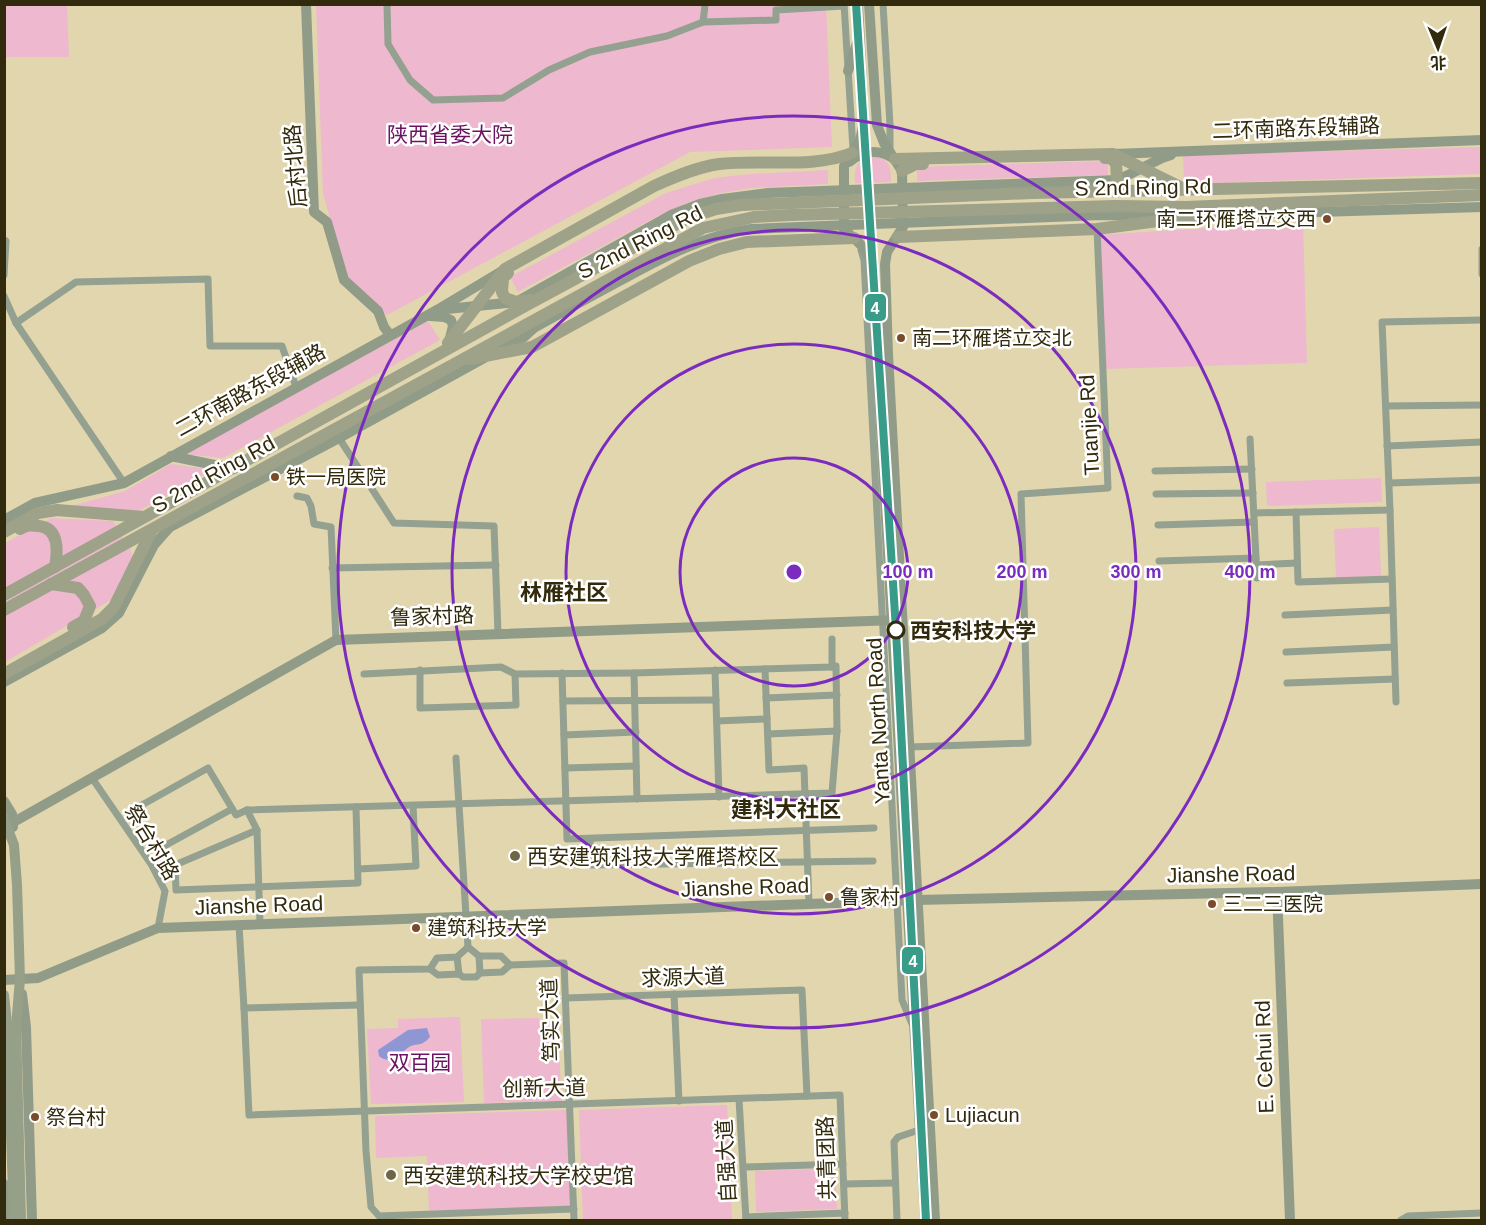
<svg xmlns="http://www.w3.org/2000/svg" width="1486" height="1225" viewBox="0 0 1486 1225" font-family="Arial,'Noto Sans SC',sans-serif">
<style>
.green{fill:#eeb8ce}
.water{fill:#8e97d4}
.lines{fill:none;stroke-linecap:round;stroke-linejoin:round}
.street{stroke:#94a090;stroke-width:7}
.secondary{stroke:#919c88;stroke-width:10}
.primary{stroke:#969f87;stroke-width:10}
.highway{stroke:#9da289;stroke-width:12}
.metro-1-casing{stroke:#fff;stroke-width:12}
.metro-1{stroke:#389c88;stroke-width:8}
.ring{fill:none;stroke:#7b2cbf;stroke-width:3}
.bus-dot{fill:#7a4b2a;stroke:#fff;stroke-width:2}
.stop-dot{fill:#fff;stroke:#322a0c;stroke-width:3}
.poi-dot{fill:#706645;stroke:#fff;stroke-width:2}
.labels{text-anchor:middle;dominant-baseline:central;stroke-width:5;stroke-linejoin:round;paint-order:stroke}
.bus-label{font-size:20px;fill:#322a0c;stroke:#fff;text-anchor:start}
.street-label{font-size:21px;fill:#322a0c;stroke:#fff}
.park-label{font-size:21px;fill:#6b1261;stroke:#fff}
.stop-label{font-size:21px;font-weight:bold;fill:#322a0c;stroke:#fff;text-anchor:start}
.poi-label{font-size:21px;fill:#322a0c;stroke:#fff;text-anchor:start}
.neighbourhood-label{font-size:22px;font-weight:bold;fill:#322a0c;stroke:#fff}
.centre{fill:#7b2cbf;stroke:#fff;stroke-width:3}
.ring-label{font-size:18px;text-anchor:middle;font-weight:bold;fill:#7b2cbf;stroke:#fff;stroke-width:5;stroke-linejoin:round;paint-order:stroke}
.line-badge{stroke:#fff;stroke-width:2}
.badge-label{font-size:16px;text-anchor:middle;font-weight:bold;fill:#fff}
</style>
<rect width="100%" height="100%" fill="#e2d6af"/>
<g class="green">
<polygon points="4,5 67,5 69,57 5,57"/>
<polygon points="316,5 826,5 832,147 690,152 387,315 347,280 323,193"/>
<polygon points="1481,147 1481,174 1184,184 1183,155"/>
<path d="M869,156C888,158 891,163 891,182L855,183C854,170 855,162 869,156Z"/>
<polygon points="1105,161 1108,163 1108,175 917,181 917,167"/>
<polygon points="828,170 828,184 752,188 721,193 689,202 656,217 518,292 510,277 666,193 714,178 750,174"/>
<polygon points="1303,222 1307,363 1103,369 1096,235"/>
<polygon points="428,321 440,340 223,458 185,454"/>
<polygon points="171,464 212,470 137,512 68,507 125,491"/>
<polygon points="1381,478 1382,502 1267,506 1266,482"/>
<polygon points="51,518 113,521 131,551 133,558 111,600 5,662 5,543"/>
<polygon points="1379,527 1381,576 1336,578 1334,529"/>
<polygon points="460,1017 464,1102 371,1104 367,1029 398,1028 398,1019"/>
<polygon points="539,1018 539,1026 559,1026 561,1101 484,1103 481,1019"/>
<polygon points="727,1105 732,1220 583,1220 579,1110"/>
<polygon points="567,1110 571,1206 429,1211 427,1156 376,1158 375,1116"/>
<polygon points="835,1168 837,1209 756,1212 755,1171"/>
</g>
<path class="water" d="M427,1028L430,1037C420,1048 418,1042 409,1047C399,1054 391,1066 379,1056L378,1050L408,1030Z"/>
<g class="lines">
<g class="street">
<polyline points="387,4 388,44 410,80 433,100 503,98 549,70 590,52 667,36 703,22 705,5"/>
<polyline points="844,4 853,149"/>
<polyline points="883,4 890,125 890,150"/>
<polyline points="703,22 776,20 776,10 844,6"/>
<polyline points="4,242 6,241 4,275"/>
<polyline points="1482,249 1482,274"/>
<polyline points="861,250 864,260 902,1000 912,1024"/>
<polyline points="4,296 16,323 124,483"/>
<polyline points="16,323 76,282 208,279 210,346 282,346 296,387"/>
<polyline points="1386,406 1482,405"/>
<polyline points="339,438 394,523 494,526 498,633"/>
<polyline points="1250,439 1257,578"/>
<polyline points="1387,446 1482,442"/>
<polyline points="1155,471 1252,469"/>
<polyline points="1389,483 1482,480"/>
<polyline points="1156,494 1253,493"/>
<polyline points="297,496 307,498 311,506 314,524 331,527 336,640"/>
<polyline points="1390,510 1396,702"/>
<polyline points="1296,512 1298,582 1392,579"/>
<polyline points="1254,513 1390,510 1382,322 1482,320"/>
<polyline points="1158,525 1254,522"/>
<polyline points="1159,561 1256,558"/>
<polyline points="1256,565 1297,563"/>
<polyline points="332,568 496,565"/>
<polyline points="1285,615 1393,610"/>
<polyline points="1286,652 1394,647"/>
<polyline points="765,669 769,770 804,768 809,904"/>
<polyline points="420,670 420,708 516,705 515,674"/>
<polyline points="715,670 719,797"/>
<polyline points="562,673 567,839 874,828"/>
<polyline points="634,673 637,799"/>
<polyline points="364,674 501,667 515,674 634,673 832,667 832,639"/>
<polyline points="1287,683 1395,679"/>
<polyline points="766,698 837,695"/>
<polyline points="563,701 716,700"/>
<polyline points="717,721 767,719"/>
<polyline points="768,734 837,731"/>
<polyline points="564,735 636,732"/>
<polyline points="910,747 1028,743 1021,494 1108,488 1097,229"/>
<polyline points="456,758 468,947 479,956 501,956 510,965 564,963 574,1220"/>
<polyline points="565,768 636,766"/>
<polyline points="92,778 151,864 165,891 158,928"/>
<polyline points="133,810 208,768 236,815 247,810 832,793 837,731 836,666 832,667"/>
<polyline points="247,810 257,830 260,924"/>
<polyline points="257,830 175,865 176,890 358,883 356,807"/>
<polyline points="590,839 591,865 873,861"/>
<polyline points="157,850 232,809"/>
<polyline points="358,869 416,866 413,806"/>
<polyline points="239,925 244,1008"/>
<polyline points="468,947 457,957 437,958 430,969 359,970 366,1151 371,1207 379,1216 574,1209"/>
<polyline points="479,956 480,973"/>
<polyline points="457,957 459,974"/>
<polyline points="430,969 438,975 459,974 463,977 476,977 480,973 502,972 510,965"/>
<polyline points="674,994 679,1101"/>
<polyline points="566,998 802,990 807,1096"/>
<polyline points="360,1005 244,1008 249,1115 840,1095 845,1220"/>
<polyline points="739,1099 746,1220"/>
<polyline points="744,1167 843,1164"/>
<polyline points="844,1184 894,1183"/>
<polyline points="746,1217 845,1213"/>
<polyline points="897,1220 894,1142 898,1137 919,1130"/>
<polyline points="1401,1220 1408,1216 1482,1213"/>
</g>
<g class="secondary">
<polyline points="306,4 314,212 327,222 344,280 378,311 384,327 390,335"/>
<polyline points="869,4 877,125 884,143 902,171 903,227 887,252 885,264 888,354 935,1220"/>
<polyline points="848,71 857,43"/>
<polyline points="1113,154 1482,140"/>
<polyline points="848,159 860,140 864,122 858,4"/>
<path d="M849,162C863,151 877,148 893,158"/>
<path d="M844,166V230C858,241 869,250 872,267L925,1220"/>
<polyline points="1112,183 1162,158 1171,155"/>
<polyline points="1188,216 1482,207"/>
<polyline points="437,310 516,302 671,215 700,204 722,199 768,193 1117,180"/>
<polyline points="430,316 444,317 451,320 453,326 450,338"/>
<path d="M496,351L524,337L534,328C564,311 593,295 623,279C666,256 702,236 751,229L1101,215L1167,216"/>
<polyline points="171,456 234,469"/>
<polyline points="4,520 35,503 124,483 437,310 502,271"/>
<polyline points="4,682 102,628 119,613 154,545 170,527 339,438 484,358"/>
<polyline points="4,801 12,814 13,827"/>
<polyline points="12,823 336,640 897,620"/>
<polyline points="1277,892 1290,1220"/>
<polyline points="4,980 38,978 158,928 916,900 1277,892 1482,884"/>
<polyline points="22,994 26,1027 32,1220"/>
<polyline points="4,1184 6,1220"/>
</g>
<g class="primary">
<polyline points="4,819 14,845 17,885 20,979 16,1027 21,1220"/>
<polyline points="4,995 7,1023 14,1220"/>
</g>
<g class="highway">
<polyline points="1105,158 1110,158 1116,163 1117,180"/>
<polyline points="895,159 1113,154 1184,189"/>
<polyline points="902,171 916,164 923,164"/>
<polyline points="898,237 1097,229 1196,216"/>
<polyline points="508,273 503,278 502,292 505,298 516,302 531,300"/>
<path d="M448,343L505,269L654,186C674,177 697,167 719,164C762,159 813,169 852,153"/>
<polyline points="470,359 532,347 689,261 719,249 747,242 854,238"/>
<path d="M20,529C27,525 30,525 39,526C59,528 58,551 55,567"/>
<polyline points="4,532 38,513 57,510 144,517"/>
<polyline points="51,584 78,588 84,595 90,606 84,621 73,627"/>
<polyline points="4,595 525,306 688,218 716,209 741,205 1032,193 1482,183"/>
<polyline points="4,610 703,228 754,217 791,215 1116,206 1186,207 1482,195"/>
<polyline points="4,674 102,619 114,607 151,532"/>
</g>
<defs>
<polyline id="metro-1" points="856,4 896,630 926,1220"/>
</defs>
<use href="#metro-1" class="metro-1-casing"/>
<use href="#metro-1" class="metro-1"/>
</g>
<g class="ring">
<circle cx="794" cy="572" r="114"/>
<circle cx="794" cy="572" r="228"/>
<circle cx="794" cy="572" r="342"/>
<circle cx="794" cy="572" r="456"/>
</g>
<g class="bus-dot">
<circle cx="1327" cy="219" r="5"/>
<circle cx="901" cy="338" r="5"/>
<circle cx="275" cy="477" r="5"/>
<circle cx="829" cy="897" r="5"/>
<circle cx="1212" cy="904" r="5"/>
<circle cx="416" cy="928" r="5"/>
<circle cx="934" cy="1115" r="5"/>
<circle cx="35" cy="1117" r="5"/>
</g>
<circle class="stop-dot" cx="896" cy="630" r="8"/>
<g class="poi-dot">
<circle cx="515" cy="856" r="6"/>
<circle cx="391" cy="1175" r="6"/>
</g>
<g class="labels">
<g class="bus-label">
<text x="1316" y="219" text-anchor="end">南二环雁塔立交西</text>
<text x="912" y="338">南二环雁塔立交北</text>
<text x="286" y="477">铁一局医院</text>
<text x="840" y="897">鲁家村</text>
<text x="1223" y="904">三二三医院</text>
<text x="427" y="928">建筑科技大学</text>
<text x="945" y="1115">Lujiacun</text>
<text x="46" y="1117">祭台村</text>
</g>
<g class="street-label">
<text transform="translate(1296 128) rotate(-2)">二环南路东段辅路</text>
<text transform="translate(295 166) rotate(-95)">后村北路</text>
<text transform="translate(1143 187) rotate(-1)">S 2nd Ring Rd</text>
<text transform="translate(640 242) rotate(-27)">S 2nd Ring Rd</text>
<text transform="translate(250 390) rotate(-29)">二环南路东段辅路</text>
<text transform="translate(1089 425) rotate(-93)">Tuanjie Rd</text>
<text transform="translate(213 474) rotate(-29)">S 2nd Ring Rd</text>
<text transform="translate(432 616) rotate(-2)">鲁家村路</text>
<text transform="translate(878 721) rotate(-93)">Yanta North Road</text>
<text transform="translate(152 842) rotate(59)">祭台村路</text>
<text transform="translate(1231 874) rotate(-1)">Jianshe Road</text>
<text transform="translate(745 887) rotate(-2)">Jianshe Road</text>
<text transform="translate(259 905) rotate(-2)">Jianshe Road</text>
<text transform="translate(683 977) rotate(-2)">求源大道</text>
<text transform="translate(550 1020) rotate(-92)">笃实大道</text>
<text transform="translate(1264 1057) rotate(-92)">E. Cehui Rd</text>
<text transform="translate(544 1088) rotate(-1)">创新大道</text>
<text transform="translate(826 1158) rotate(-92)">共青团路</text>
<text transform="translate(726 1161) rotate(-93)">自强大道</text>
</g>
<g class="park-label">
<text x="450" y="134">陕西省委大院</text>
<text x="420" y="1062">双百园</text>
</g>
<g class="stop-label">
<text x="910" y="630">西安科技大学</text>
</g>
<g class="poi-label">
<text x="527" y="856">西安建筑科技大学雁塔校区</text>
<text x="403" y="1175">西安建筑科技大学校史馆</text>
</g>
<g class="neighbourhood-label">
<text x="564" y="592">林雁社区</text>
<text x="786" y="809">建科大社区</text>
</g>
</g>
<circle cx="794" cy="572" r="9" class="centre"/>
<g class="ring-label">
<text x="908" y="578">100 m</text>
<text x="1022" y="578">200 m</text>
<text x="1136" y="578">300 m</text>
<text x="1250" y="578">400 m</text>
</g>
<g class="line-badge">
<rect x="864" y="293" width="23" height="29" rx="6" fill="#389c88"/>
<rect x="901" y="946" width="23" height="29" rx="6" fill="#389c88"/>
</g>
<g class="badge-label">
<text x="875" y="314">4</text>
<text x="913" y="967">4</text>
</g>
<rect width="1486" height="1225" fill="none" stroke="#322a0c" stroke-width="12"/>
<g transform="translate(1438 48) rotate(178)" stroke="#ffffff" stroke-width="4.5" paint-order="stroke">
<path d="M0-4.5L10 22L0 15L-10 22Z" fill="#322a0c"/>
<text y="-9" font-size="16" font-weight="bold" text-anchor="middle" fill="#322a0c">北</text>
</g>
</svg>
